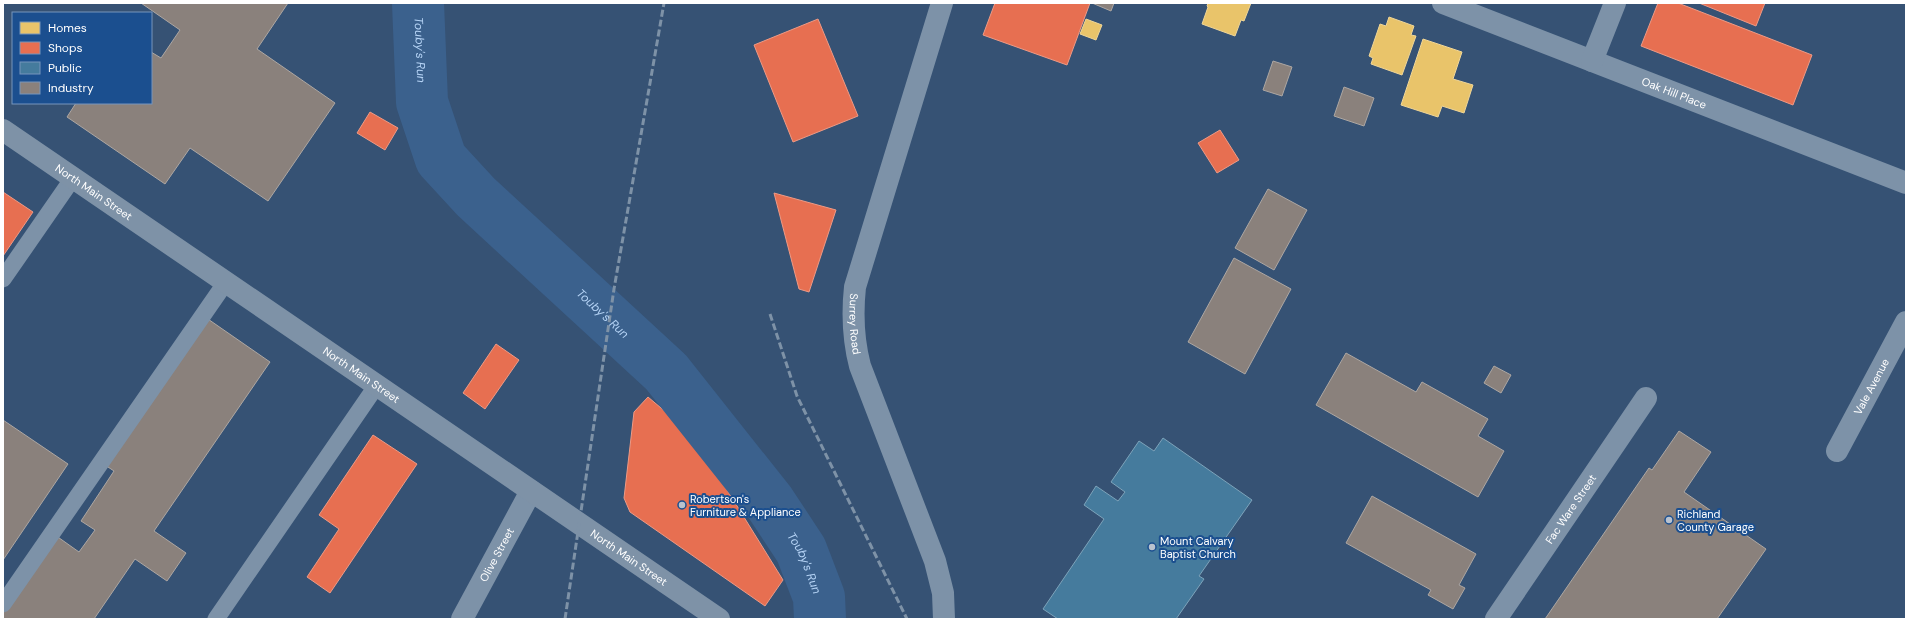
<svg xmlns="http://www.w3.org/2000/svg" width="1909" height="622" viewBox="0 0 1909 622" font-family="'DM Sans',sans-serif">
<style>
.homes{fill:#e9c46a;stroke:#f0d697}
.shops{fill:#e76f51;stroke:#ee9a85}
.public{fill:#457b9d;stroke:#7da3ba}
.industry{fill:#8a817c;stroke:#ada7a3}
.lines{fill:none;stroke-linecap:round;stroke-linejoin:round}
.river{stroke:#3b618d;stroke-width:52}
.lane{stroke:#7d92a8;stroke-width:17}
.street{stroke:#7d92a8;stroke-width:22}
.highway{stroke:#7e92a7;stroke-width:22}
.rail{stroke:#7e92a7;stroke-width:3;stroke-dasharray:7 3;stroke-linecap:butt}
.poi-dot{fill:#b9c2ce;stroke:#1b4f8f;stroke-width:1.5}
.labels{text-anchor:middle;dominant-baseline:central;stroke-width:4;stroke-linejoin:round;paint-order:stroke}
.street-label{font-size:11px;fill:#fff;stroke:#1b4f8f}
.poi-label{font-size:11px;fill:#fff;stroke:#1b4f8f;text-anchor:start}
.water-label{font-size:12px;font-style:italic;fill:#b5d3f5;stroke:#1b4f8f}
</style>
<rect width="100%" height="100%" fill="#365274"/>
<g class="homes">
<polygon points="1208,3 1251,3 1244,21 1241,20 1235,36 1202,24 1208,7 1207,6"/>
<polygon points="1389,17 1414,26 1411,35 1416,36 1402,75 1371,64 1373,58 1369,56 1380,24 1386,26"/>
<polygon points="1086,19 1102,25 1096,40 1080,34"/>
<polygon points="1423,39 1462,52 1453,79 1473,85 1464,113 1442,106 1438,117 1401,105"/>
</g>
<g class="shops">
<polygon points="995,3 1090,3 1067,65 983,35"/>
<polygon points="1658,3 1678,3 1812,55 1793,105 1641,46"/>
<polygon points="1699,3 1765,3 1756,26"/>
<polygon points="818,19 858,116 793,142 754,45"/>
<polygon points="370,112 398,128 385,150 357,133"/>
<polygon points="1220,130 1239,160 1217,173 1198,143"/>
<polygon points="3,192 33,212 3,256"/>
<polygon points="774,193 836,210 809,292 799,289"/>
<polygon points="496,344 519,360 485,409 463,393"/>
<polygon points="648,397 693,435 783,580 765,606 630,512 624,498 634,412"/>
<polygon points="373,435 417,464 330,593 307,577 339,529 319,515"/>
</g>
<polygon class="public" points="1163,438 1252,500 1199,576 1204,579 1176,619 1058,619 1043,609 1104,519 1084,505 1096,486 1118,501 1125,492 1111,482 1139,441 1154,451"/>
<g class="industry">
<polygon points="141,3 288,3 257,49 335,103 268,201 190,148 165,184 67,117 76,103 151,103 151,52 161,58 180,30"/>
<polygon points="1092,3 1114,3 1111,11"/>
<polygon points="1273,61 1292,67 1282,96 1263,90"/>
<polygon points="1344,87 1374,98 1364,126 1334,116"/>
<polygon points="1268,189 1307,210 1274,270 1235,248"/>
<polygon points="1234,258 1291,289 1245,374 1188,342"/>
<polygon points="205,317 270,362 154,531 186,553 167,581 135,559 94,619 3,619 3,611 55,535 79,552 95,530 81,521 114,471 105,465"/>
<polygon points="1346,353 1416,392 1422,382 1488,419 1478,436 1504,451 1478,497 1316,405"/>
<polygon points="1494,366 1511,375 1501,393 1484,383"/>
<polygon points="3,420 68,464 3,560"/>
<polygon points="1679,431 1711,452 1684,492 1766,549 1717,619 1545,619 1649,468 1652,470"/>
<polygon points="1372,496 1476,554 1459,585 1465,588 1453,609 1428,595 1431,590 1346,543"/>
</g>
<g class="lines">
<path class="river" id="s1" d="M418,3L422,102L441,159L476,197L666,372L770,503L801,550L819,597L820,619"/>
<g class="lane">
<polyline points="3,279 73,178"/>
<polyline points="3,604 226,282"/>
<polyline points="216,619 377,385"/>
</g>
<g class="street">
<path id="s2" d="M942,3L855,287C852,315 853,339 860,366L935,561L943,593L944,619"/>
<path id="s3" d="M1443,3L1906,183"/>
<polyline points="1592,61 1615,3"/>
<path id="s4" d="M1837,451L1906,322"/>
<path id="s5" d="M462,619L531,491"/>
<path id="s6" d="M1496,619L1646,398"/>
</g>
<path class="highway" id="s7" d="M3,130L719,619"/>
<g class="rail">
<polyline points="770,314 797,396 907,619"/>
<polyline points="565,619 614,289 664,3"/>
</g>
</g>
<g class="poi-dot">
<circle cx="682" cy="505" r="4"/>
<circle cx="1669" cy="520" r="4"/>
<circle cx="1152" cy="547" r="4"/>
</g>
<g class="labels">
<g class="street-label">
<text stroke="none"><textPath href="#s3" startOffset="248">Oak Hill Place</textPath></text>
<text stroke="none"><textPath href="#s7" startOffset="110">North Main Street</textPath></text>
<text stroke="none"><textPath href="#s2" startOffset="334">Surrey Road</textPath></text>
<text stroke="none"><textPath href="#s7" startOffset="434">North Main Street</textPath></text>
<text stroke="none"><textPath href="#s4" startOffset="73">Vale Avenue</textPath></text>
<text stroke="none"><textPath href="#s6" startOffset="133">Fac Ware Street</textPath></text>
<text stroke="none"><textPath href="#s5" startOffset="73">Olive Street</textPath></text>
<text stroke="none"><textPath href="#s7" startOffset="758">North Main Street</textPath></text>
</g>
<g class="poi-label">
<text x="690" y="499">Robertson's<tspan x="690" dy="13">Furniture &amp; Appliance</tspan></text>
<text x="1677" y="514">Richland<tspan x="1677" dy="13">County Garage</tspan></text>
<text x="1160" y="541">Mount Calvary<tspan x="1160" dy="13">Baptist Church</tspan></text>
</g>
<g class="water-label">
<text stroke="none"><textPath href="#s1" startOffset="47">Touby's Run</textPath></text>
<text stroke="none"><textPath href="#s1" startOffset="383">Touby's Run</textPath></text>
<text stroke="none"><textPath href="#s1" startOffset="706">Touby's Run</textPath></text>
</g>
</g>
<rect width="1909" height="622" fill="none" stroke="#ffffff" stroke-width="8"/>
<rect x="12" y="12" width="140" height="92" fill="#1b4f8f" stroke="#7695bc"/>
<rect x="20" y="22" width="20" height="12" fill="#e9c46a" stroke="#7695bc"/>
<text x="48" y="32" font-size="12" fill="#ffffff">Homes</text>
<rect x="20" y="42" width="20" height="12" fill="#e76f51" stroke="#7695bc"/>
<text x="48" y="52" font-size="12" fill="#ffffff">Shops</text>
<rect x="20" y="62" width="20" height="12" fill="#457b9d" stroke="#7695bc"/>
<text x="48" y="72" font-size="12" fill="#ffffff">Public</text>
<rect x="20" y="82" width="20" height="12" fill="#8a817c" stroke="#7695bc"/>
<text x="48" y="92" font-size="12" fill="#ffffff">Industry</text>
</svg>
